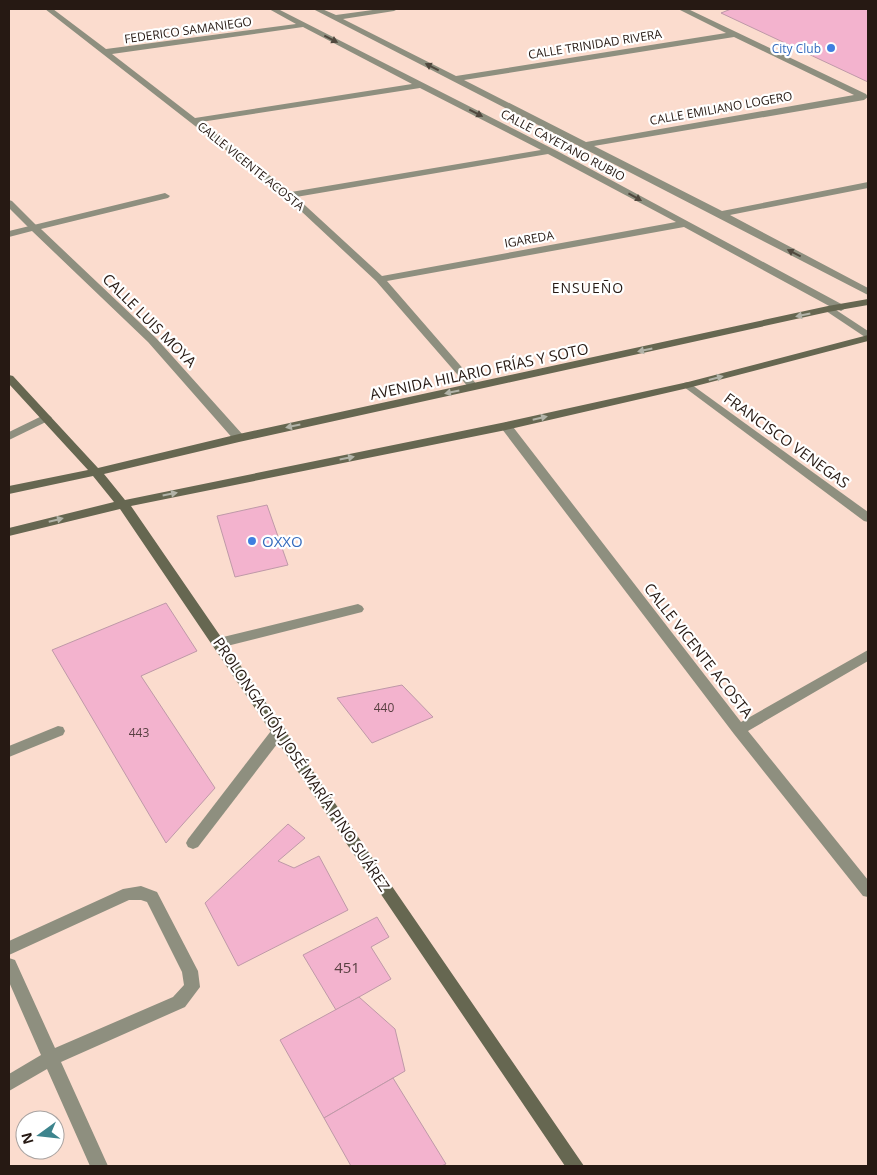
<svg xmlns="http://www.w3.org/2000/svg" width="877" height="1175" viewBox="0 0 877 1175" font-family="'Open Sans',sans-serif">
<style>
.building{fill:#f3b3ce;stroke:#bf99a8}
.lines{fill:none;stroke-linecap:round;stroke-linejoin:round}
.lane{fill:#8e8f7f;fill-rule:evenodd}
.street{fill:#8e8f7f;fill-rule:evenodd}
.secondary{fill:#666751;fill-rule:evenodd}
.oneway{fill:#50483e}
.oneway2{fill:#b2b3a8}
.shop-dot{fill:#3f7fe0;stroke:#fff;stroke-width:2}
.labels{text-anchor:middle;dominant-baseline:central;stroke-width:4.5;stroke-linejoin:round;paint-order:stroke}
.far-street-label{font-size:12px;fill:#261913;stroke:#fff}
.far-shop-label{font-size:12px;fill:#366cbe;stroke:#fff;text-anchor:end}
.number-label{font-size:12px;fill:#594042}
.far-neighbourhood-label{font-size:14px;letter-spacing:1px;fill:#261913;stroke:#fff}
.street-label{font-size:15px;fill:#261913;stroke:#fff}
.shop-label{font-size:15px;fill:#366cbe;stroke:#fff;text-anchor:start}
.near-number-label{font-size:15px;fill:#594042}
</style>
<rect width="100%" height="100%" fill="#fbdcce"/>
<g class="building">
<polygon points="731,9 868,9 868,82 721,13"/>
<polygon points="267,505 288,565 235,577 217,516"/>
<polygon points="166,603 197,651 141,676 215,788 166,843 52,650"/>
<polygon points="402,685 433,717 372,743 337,698"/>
<polygon points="288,824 305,838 278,861 294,868 319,856 348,910 238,966 205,903"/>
<polygon points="377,917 389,937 371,947 391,979 336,1010 303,955"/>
<polygon points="359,997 395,1029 405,1071 324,1118 280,1040"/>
<polygon points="393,1078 446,1164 441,1166 351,1166 324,1118"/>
</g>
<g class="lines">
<g class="lane">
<polygon points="9,200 12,201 37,226 37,230 31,230 9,208"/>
<polygon points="46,414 50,416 52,418 50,420 9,440 9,432"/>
<polygon points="358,604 362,606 364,609 362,612 219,648 214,646 213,643 214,640 219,638"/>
<polygon points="279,726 284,727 286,731 284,735 198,847 193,849 188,847 186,843 188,839 274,727"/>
</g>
<g class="street">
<path d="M45,9H53L106,49L296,24L269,9H278L559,152L845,306L846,308L841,311L833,308L868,331V339L823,309L824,307H831L684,227L387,281L479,387L478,389H470L376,281L286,197ZM303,27L412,84L195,118L112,54ZM420,88L541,150L291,192L201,122ZM548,154L676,222L382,276L296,197Z"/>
<path d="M313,9H322L336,15L380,9H398L394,11L343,19L456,76L726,33L678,9H688L866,94L868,97L864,100L594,146L722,211L868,182V188L730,215L868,288V295ZM734,37L854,95L586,142L464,80Z"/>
<polygon points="165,193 170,196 168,198 41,229 156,338 243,435 245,438 243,441 235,441 148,342 32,231 9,237 9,231"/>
<polygon points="688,382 868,512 868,522 864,521 684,387 683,385 684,383"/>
<polygon points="506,422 510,423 741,722 868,650 868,661 748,731 868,880 868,897 863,896 734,734 502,429 500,426"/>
<polygon points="58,726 63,727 65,731 63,735 9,757 9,746"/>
<polygon points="141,886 157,892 198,971 200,987 185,1007 61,1062 108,1166 90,1166 47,1069 9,1091 9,1074 41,1055 9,982 9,958 15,960 55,1048 173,997 184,985 182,972 147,902 141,900 129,900 9,955 9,941 123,889"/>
</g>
<polygon class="secondary" points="868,299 868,305 828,312 239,442 104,474 125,500 506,422 688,382 868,335 868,341 688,388 506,430 131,506 584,1166 565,1166 120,509 9,536 9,528 114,502 93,476 9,494 9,486 88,470 9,384 9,375 13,376 98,468 239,434 828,306"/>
</g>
<defs><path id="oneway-solid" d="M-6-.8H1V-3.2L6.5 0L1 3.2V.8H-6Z" transform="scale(1.25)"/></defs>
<g class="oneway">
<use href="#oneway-solid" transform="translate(331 39) rotate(27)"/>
<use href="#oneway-solid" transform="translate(432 67) rotate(-153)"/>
<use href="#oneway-solid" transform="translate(476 113) rotate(27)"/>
<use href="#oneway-solid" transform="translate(635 197) rotate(29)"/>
<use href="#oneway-solid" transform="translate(794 253) rotate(-153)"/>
</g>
<g class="oneway2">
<use href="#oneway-solid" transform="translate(803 315) rotate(168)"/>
<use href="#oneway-solid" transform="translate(645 350) rotate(168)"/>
<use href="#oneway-solid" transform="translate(716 378) rotate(-15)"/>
<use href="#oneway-solid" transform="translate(452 392) rotate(168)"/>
<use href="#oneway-solid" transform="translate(540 418) rotate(-13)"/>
<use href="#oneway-solid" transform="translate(293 426) rotate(168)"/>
<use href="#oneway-solid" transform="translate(347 458) rotate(-11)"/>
<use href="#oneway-solid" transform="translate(170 494) rotate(-11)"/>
<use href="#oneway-solid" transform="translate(56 520) rotate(-14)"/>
</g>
<g class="shop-dot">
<circle cx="831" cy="48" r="5"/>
<circle cx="252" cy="541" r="5"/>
</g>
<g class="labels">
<g class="far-street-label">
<text transform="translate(188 30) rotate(-8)">FEDERICO SAMANIEGO</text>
<text transform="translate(595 44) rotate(-9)">CALLE TRINIDAD RIVERA</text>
<text transform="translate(721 108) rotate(-10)">CALLE EMILIANO LOGERO</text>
<text transform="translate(563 145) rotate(28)">CALLE CAYETANO RUBIO</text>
<text transform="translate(251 166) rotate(39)">CALLE VICENTE ACOSTA</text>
<text transform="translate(529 239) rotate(-10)">IGAREDA</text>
</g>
<g class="far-shop-label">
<text x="821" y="48">City Club</text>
</g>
<g class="number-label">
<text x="384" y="707">440</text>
<text x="139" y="732">443</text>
</g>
<g class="far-neighbourhood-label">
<text x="588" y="287">ENSUEÑO</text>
</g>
<g class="street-label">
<text transform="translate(150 320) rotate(45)">CALLE LUIS MOYA</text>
<text transform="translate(479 371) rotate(-12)">AVENIDA HILARIO FRÍAS Y SOTO</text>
<text transform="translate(787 440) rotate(36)">FRANCISCO VENEGAS</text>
<text transform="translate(699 650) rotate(52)">CALLE VICENTE ACOSTA</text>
<text transform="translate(302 764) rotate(56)">PROLONGACIÓN JOSÉ MARÍA PINO SUÁREZ</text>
</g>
<g class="shop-label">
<text x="262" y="541">OXXO</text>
</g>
<g class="near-number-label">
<text x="347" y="967">451</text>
</g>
</g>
<rect width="877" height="1175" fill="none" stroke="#261913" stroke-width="20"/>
<g transform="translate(40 1135) rotate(255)"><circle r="24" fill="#ffffff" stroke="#a8a3a1"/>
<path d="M0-4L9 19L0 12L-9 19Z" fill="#3d848d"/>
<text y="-8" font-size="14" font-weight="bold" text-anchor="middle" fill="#261913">N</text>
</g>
</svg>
